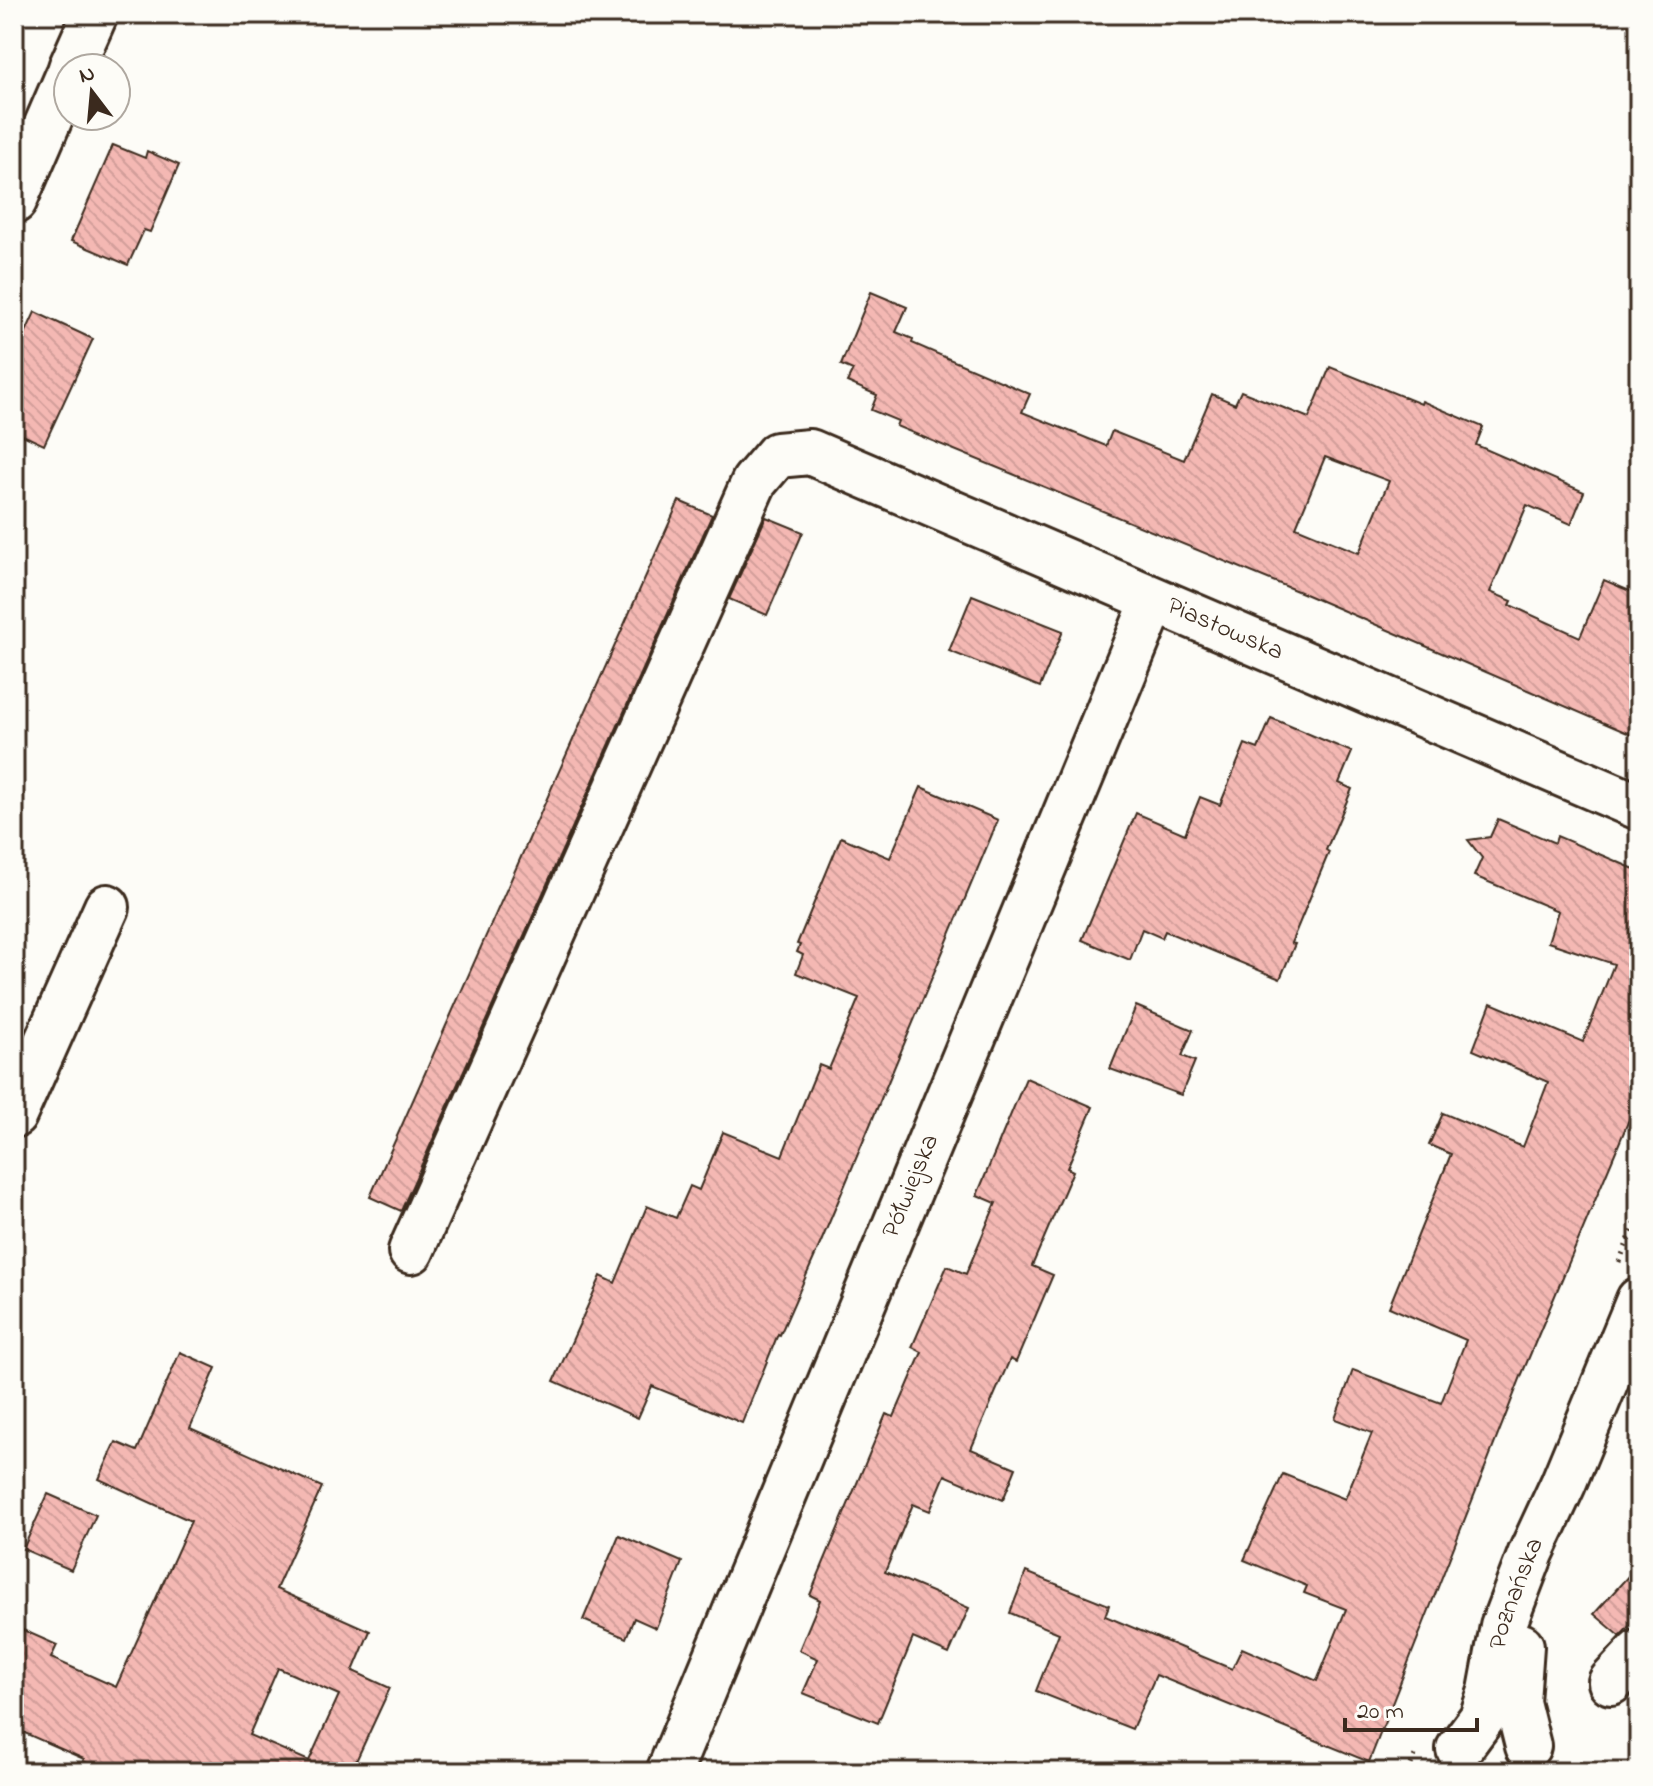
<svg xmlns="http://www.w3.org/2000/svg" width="1653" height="1786" viewBox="0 0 1653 1786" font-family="'Indie Flower',sans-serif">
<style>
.building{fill:url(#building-back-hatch);stroke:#3b2a1e;stroke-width:2;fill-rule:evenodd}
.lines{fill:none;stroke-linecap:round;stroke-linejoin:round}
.minor-casing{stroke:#3b2a1e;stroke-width:50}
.path{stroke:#3b2a1e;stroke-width:5;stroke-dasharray:2 6;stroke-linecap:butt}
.minor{stroke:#fdfcf7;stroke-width:44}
.labels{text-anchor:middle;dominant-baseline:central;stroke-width:6;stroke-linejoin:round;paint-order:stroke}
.street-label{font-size:26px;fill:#3b2a1e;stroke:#fdfcf7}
</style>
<defs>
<pattern id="building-back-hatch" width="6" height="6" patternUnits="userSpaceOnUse" patternTransform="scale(2)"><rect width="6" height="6" fill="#f4b8b3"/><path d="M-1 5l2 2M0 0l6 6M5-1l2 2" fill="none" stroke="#d29e9a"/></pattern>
</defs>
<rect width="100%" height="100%" fill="#fdfcf7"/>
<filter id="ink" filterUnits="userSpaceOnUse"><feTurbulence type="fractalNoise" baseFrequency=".0125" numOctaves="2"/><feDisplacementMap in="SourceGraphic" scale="16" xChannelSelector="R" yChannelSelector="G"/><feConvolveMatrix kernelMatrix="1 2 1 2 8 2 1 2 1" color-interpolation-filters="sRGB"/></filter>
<g filter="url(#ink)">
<g class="building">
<polygon points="113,145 145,158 147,151 179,165 150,232 144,230 128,265 71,241"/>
<path d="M871,292L907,307L896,332L913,339L912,343L1030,394L1022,412L1106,446L1112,431L1184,460L1212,394L1235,404L1241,391L1309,418L1330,367L1421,404L1422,401L1483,427L1476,445L1584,492L1571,524L1527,505L1490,592L1512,601L1510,605L1580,637L1604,580L1639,595V738L1307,595L896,426L898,421L871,410L877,395L847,382L853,370L841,365ZM1325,457L1389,481L1359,553L1296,527Z"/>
<polygon points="35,312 93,339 44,445 14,431 14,358"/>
<polygon points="679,501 712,515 401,1211 370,1197"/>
<polygon points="766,517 803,532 767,615 729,599"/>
<polygon points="972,595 1063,631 1040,687 949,651"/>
<polygon points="1271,718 1352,752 1339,783 1352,789 1326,850 1329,852 1291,943 1295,944 1280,979 1165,931 1162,938 1142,929 1130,960 1082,940 1136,813 1185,834 1200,797 1220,805 1245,744 1258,749"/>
<polygon points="921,787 998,820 821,1242 780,1335 778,1334 742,1423 652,1386 638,1418 554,1381 601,1276 615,1283 647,1206 676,1218 690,1186 699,1190 723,1132 782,1156 819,1065 829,1069 859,998 796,973 803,955 797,952 800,945 797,944 841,837 890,858"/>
<polygon points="1498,819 1555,843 1557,836 1639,871 1639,1096 1522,1374 1369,1762 1156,1675 1132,1729 1036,1691 1059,1633 1010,1613 1026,1572 1109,1605 1105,1616 1232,1669 1242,1648 1317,1681 1346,1609 1304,1593 1307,1586 1244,1560 1283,1474 1345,1499 1372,1433 1335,1419 1353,1370 1441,1403 1466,1340 1389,1307 1451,1154 1429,1145 1443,1113 1523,1147 1548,1082 1473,1050 1491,1003 1583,1042 1614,964 1548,942 1558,911 1474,876 1482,858 1468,840 1490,837"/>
<polygon points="1136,1006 1193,1030 1182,1056 1195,1061 1181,1095 1110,1069"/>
<polygon points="1026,1078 1093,1107 1067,1168 1073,1171 1032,1266 1053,1275 1016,1362 1010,1359 971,1449 1016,1468 1003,1500 945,1475 930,1511 913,1504 885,1572 969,1608 949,1654 913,1638 878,1723 803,1693 818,1659 799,1650 820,1600 810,1595 886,1414 894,1417 922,1352 912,1347 947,1266 966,1274 996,1203 977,1195"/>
<path d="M180,1352L216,1368L190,1428L322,1487L276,1589L370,1631L353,1671L390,1688L351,1772H106L83,1761L84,1759L18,1730L14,1738V1626L57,1645L51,1658L116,1687L191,1521L99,1479L116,1442L137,1451ZM278,1668L339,1695L309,1761L249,1735Z"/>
<polygon points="48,1494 96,1515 71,1570 23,1549"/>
<polygon points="619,1535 682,1562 656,1628 634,1618 626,1638 583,1620"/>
<polygon points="1639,1564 1639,1616 1620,1636 1594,1614"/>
</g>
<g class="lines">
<defs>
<g id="minor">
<polyline points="71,68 95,14"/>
<polyline points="14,201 68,76"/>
<polyline points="14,1115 107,907"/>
<path id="s1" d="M411,1251L754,482L777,455L810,452L1639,807"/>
<polyline points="1521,1646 1517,1702 1528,1746"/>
<polyline points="1611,1682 1639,1652"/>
<path id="s2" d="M1459,1749L1482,1718L1491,1691L1503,1626L1531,1553L1563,1484L1639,1300"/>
<path id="s3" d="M669,1772L1154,600"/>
</g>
</defs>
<use href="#minor" class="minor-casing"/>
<g class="path">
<polyline points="1619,1262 1639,1215"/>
<polyline points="1408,1772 1415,1755"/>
</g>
<use href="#minor" class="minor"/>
</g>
</g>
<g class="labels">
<g class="street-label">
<text stroke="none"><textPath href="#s1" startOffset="1362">Piastowska</textPath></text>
<text stroke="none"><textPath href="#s3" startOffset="634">Półwiejska</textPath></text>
<text stroke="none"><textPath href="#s2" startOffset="168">Poznańska</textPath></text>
</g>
</g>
<rect width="1653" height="1786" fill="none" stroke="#fdfcf7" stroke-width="48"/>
<rect x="24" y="24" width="1605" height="1738" fill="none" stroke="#3b2a1e" stroke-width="3" filter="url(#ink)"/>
<g transform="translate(92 92) rotate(344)"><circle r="38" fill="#fdfcf7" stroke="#afa8a0" stroke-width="2"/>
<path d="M0-6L14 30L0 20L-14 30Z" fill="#3b2a1e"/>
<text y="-12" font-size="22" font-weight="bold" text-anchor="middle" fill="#3b2a1e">N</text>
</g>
<path d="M1345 1718v12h132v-12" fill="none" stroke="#3b2a1e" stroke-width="4"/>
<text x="1357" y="1718" font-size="24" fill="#3b2a1e" stroke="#fdfcf7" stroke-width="6" paint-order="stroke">20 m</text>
</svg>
